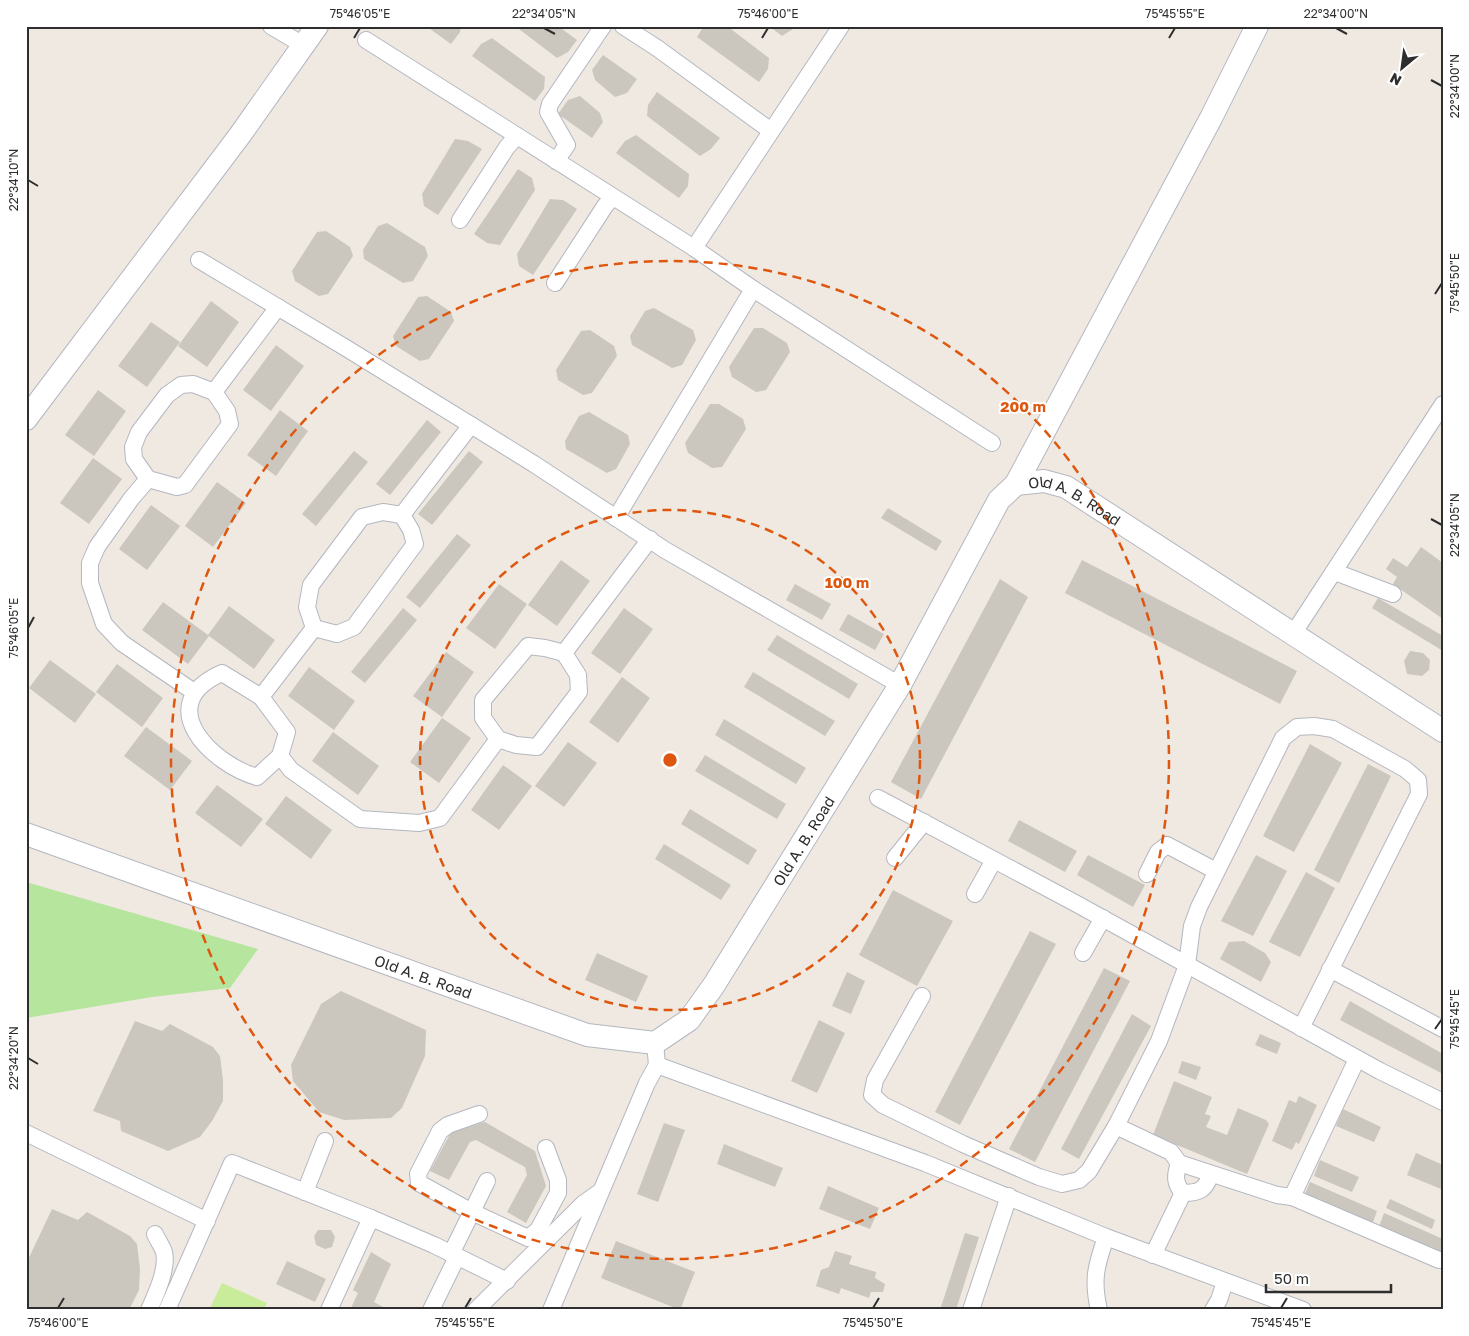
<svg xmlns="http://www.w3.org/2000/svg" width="1469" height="1336" viewBox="0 0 1469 1336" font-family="'Golos Text',sans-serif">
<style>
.green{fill:#b6e59e}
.pitch{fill:#c9ec9a}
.building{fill:#cbc7bf}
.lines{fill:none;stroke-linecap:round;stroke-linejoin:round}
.street-casing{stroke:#b4b7c1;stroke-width:18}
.secondary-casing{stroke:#b4b7c1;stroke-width:24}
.street{stroke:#fff;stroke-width:16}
.secondary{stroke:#fff;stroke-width:22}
.ticks{fill:none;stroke:#2e2e2e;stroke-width:2}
.ring{fill:none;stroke:#df570e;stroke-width:2.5;stroke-dasharray:9 6}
.labels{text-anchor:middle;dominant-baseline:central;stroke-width:4;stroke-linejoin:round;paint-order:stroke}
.street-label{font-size:15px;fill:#2e2e2e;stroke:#fff}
.centre{fill:#df570e;stroke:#fff;stroke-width:2.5}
.ring-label{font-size:15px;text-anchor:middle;font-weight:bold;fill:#df570e;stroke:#fff;stroke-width:4;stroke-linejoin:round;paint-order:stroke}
.neatline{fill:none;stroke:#2e2e2e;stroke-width:2}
.ticks-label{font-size:12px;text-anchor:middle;fill:#2e2e2e}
</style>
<rect width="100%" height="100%" fill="#efe9e1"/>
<polygon class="green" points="26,882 258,949 230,988 152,997 26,1018"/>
<polygon class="pitch" points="222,1283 267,1303 264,1310 209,1310"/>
<g class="building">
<polygon points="426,26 461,26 460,32 451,44"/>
<polygon points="515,26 558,26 577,40 568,52 557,58"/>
<polygon points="704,26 727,26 769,58 768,69 759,82 697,37"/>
<polygon points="769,26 796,26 793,29 782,36"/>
<polygon points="492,38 545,77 544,89 535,101 472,56 481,44"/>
<polygon points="603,55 637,79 627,93 615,97 595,80 592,70"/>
<polygon points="657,92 720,138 711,149 700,156 647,116 648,105"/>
<polygon points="580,96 600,113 603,122 592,138 558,114 568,100"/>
<polygon points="636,135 689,174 688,186 679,198 616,153 625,141"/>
<polygon points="455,139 468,141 482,149 438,215 424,206 422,194"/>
<polygon points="518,169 532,178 535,190 500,245 487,243 474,234"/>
<polygon points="550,199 563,200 577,209 533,275 519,266 517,254"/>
<polygon points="387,223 425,247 428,256 413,281 403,283 364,259 363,250 378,226"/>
<polygon points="326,231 350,247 353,256 328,294 319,296 295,281 292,271 317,232"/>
<polygon points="427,296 451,312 454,321 429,359 420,361 396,346 393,336 418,297"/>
<polygon points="211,301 239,322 207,367 178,346"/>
<polygon points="654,308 693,330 696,340 682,365 672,368 632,345 630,336 645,311"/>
<polygon points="151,322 180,342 147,387 118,366"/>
<polygon points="754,328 763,328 787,343 790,352 766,390 756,392 732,377 729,367"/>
<polygon points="590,330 614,346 617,356 592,393 583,395 558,380 556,370 581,331"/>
<polygon points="276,345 304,366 271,411 243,390"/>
<polygon points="98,390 126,411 94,456 65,435"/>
<polygon points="710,404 719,404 743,419 746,429 722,467 712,468 688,453 685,443"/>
<polygon points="280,410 308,431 276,476 247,455"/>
<polygon points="589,412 628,435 630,444 616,469 607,473 566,449 565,441 579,416"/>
<polygon points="427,420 441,432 390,495 376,484"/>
<polygon points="354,451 368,462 316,526 302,514"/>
<polygon points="469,451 483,462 432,525 418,514"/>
<polygon points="93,458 122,479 89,524 60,503"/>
<polygon points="217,482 246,503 213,547 185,526"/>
<polygon points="151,505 180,526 147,570 119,549"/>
<polygon points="888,508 942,541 936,551 881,518"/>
<polygon points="457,534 471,545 420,608 406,597"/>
<polygon points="1421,547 1443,563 1443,619 1393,584 1397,577 1386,569 1393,558 1407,567"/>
<polygon points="561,560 590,581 557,626 528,605"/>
<polygon points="1082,560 1297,671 1280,704 1065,593"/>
<polygon points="1000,579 1028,597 921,799 891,782"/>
<polygon points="499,584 527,604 495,649 466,628"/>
<polygon points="795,584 831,604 822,620 786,600"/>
<polygon points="1378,598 1443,636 1443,651 1372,608"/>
<polygon points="163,602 208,635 229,606 275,640 254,669 209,636 188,664 142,630"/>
<polygon points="403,608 417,620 365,683 351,672"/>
<polygon points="624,608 653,629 620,674 591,653"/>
<polygon points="848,614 884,634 875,650 839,630"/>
<polygon points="777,635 858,684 849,699 767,650"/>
<polygon points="1410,651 1423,653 1430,660 1429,670 1422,676 1407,674 1404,661"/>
<polygon points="446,652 474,672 442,717 413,696"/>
<polygon points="50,660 96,694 75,723 29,688"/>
<polygon points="117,664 163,698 142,727 96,692"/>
<polygon points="309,667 355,701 334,730 288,696"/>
<polygon points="753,672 835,721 825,736 744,687"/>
<polygon points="622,677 650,698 618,743 589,722"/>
<polygon points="442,718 471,738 439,783 410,762"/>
<polygon points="724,719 806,768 796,784 715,735"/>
<polygon points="146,727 192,761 170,790 124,756"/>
<polygon points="333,732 379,766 358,795 312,761"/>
<polygon points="568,742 597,763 564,807 535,786"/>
<polygon points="1310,744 1342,763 1294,852 1263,836"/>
<polygon points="705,755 786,804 777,819 695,771"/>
<polygon points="1368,764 1391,776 1339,883 1314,870"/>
<polygon points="503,765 532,786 499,830 471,810"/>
<polygon points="217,785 263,819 241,847 195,813"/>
<polygon points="286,796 332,830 311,859 265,824"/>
<polygon points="690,809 757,850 748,865 681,824"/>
<polygon points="1019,820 1077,851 1065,872 1008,841"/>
<polygon points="664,844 731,885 721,900 655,859"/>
<polygon points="1088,855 1145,885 1133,907 1077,875"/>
<polygon points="1256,855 1287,871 1253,936 1221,921"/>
<polygon points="1306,872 1335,888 1300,957 1269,942"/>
<polygon points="893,890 953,921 917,986 859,955"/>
<polygon points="1030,931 1056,944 960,1125 935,1112"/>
<polygon points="1244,941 1265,953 1271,962 1261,982 1220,959 1229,942"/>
<polygon points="597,953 648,976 636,1002 585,980"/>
<polygon points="1104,968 1130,981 1035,1162 1009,1149"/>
<polygon points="847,972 865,981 851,1014 832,1006"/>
<polygon points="341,991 426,1030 425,1056 402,1108 391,1118 344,1120 319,1112 293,1081 291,1065 321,1004"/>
<polygon points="1350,1001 1443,1054 1443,1074 1340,1020"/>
<polygon points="1132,1014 1151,1026 1079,1159 1061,1149"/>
<polygon points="819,1020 845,1033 817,1093 791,1081"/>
<polygon points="135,1021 162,1031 170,1024 213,1047 220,1056 223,1080 223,1101 212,1121 200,1137 168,1151 121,1131 120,1121 93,1111"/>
<polygon points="1260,1034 1281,1043 1277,1054 1255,1045"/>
<polygon points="1182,1061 1201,1067 1196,1080 1178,1073"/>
<polygon points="1174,1081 1212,1097 1205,1114 1211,1116 1206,1127 1227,1135 1238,1108 1266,1120 1269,1124 1247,1174 1153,1135"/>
<polygon points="1299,1096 1317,1105 1299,1144 1296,1142 1292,1150 1272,1141 1289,1100 1296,1103"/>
<polygon points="1343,1109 1381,1127 1374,1142 1336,1126"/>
<polygon points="485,1122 535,1151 546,1186 526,1223 507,1212 527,1175 525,1167 476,1140 470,1142 449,1180 430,1171 451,1132"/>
<polygon points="664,1123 685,1130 658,1202 637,1194"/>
<polygon points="724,1144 783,1168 775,1187 717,1164"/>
<polygon points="1416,1153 1443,1165 1443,1184 1441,1189 1407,1175"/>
<polygon points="1320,1160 1359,1177 1352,1192 1314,1176"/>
<polygon points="1310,1182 1377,1211 1372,1225 1304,1196"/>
<polygon points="828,1186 879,1208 870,1229 819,1209"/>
<polygon points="1390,1199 1435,1220 1432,1229 1386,1208"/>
<polygon points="52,1209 78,1220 87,1212 130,1236 137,1244 140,1269 139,1290 129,1310 37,1310 26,1306 26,1264"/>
<polygon points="1384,1213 1443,1239 1443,1255 1379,1227"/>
<polygon points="318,1230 331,1230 335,1237 332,1247 325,1249 316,1245 314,1236"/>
<polygon points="965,1233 979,1237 956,1310 940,1310"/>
<polygon points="616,1241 695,1272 680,1310 601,1278"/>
<polygon points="835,1251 852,1256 849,1264 876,1272 875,1278 885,1284 883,1292 871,1292 869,1298 841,1288 839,1294 816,1286 821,1270 829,1267"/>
<polygon points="371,1252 391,1264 374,1302 383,1307 381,1310 350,1310 358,1293 353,1290"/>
<polygon points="287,1261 326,1279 315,1302 276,1284"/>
</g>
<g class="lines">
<defs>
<g id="street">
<polyline points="271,26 303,45"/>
<polyline points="623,26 657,48 771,131"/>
<polyline points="366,40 694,248 753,289 616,518"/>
<polyline points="556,161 567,145 548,112 550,104 603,26"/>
<polyline points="460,220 507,147 517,136"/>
<polyline points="694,248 841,26"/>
<polyline points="199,260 346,348 534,464 665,550 900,685"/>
<polyline points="555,283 605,206 613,197"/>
<polyline points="753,289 992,443"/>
<polygon points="193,384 214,392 227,411 230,424 185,485 177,487 148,479 134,459 133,447 139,432 167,395 181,385"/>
<polyline points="214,392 278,307"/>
<polyline points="148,479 131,499 97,547 90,563 90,583 104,624 122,643 194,692"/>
<polygon points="383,512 402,515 411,530 415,544 354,627 337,634 314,628 307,607 311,585 362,517"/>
<polyline points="402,515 471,425"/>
<polyline points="1335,572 1393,594"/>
<polyline points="1293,634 1443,404"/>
<polygon points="528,646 545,648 564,653 578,675 579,692 537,747 516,745 498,739 483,718 483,700"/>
<polyline points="564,653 650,539"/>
<path d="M222,673L261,697L287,732L280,756L257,777C211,764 151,704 222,673Z"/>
<polyline points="261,697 314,628"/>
<polyline points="280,756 291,770 360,819 419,823 440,818 498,739"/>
<polyline points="878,798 1075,903 1380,1071 1443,1102"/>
<polyline points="895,858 924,822"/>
<polyline points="1147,874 1158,852 1167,845 1216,871"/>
<polyline points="975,894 994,860"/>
<polyline points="1083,953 1103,918"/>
<polyline points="1330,969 1443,1029"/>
<polyline points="922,996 875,1080 872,1095 883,1105 963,1144 1039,1177 1062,1184 1079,1180 1089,1171 1116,1126 1159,1041 1187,965 1192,926 1199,907 1283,738 1297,727 1314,726 1333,729 1405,769 1418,780 1419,794 1301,1028"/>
<polyline points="655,1043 657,1065 925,1163 1106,1237 1303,1310"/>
<polyline points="479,1114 448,1125 440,1131 418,1174 419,1183 472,1212 528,1238 538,1230 558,1193 558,1180 546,1148"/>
<polyline points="1116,1126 1171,1152 1179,1163 1277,1195 1292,1197 1439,1260"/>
<polyline points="26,1133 207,1221"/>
<path d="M1179,1163C1175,1175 1174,1183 1183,1193"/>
<polyline points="305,1192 325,1141"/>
<path d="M1183,1193C1200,1193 1205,1190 1211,1174"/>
<polyline points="1292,1197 1357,1059"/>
<polyline points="451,1254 487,1181"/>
<polyline points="1153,1255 1183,1193"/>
<path d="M149,1310C156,1294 168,1269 164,1252C162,1246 157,1239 155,1234"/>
<polyline points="167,1310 232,1163 371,1218 434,1245 507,1281"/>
<polyline points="329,1310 371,1218"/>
<polyline points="431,1310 457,1257"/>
<polyline points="476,1310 584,1203 601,1191"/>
<polyline points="551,1310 647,1083 657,1065"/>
<polyline points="971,1310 1009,1196"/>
<path d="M1099,1310C1092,1280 1096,1266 1106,1237"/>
<polyline points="1213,1310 1219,1300 1225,1282"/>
</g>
<g id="secondary">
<polyline points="26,419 240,135 317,26"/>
<polyline points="1016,484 1211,118 1257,26"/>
<path id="s1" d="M26,834L587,1035L655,1043L689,1020L714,985L900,685L999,500L1016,484L1044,481L1066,487L1443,731"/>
</g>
</defs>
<use href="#street" class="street-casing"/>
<use href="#secondary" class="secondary-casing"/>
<use href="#street" class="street"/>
<use href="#secondary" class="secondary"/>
</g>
<path class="ticks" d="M544,28L555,34M1336,28L1347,34M354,38L360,28M762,38L768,28M1169,38L1175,28M1431,80L1442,86M28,180L38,186M1435,294L1442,283M1431,519L1442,525M28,628L34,617M1435,1029L1442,1019M28,1058L38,1064M58,1308L64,1298M465,1308L471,1298M873,1308L879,1298M1281,1308L1287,1298"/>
<g class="ring">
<circle cx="670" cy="760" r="250"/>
<circle cx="670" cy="760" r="499"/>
</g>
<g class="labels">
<g class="street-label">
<text stroke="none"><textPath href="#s1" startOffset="1398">Old A. B. Road</textPath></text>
<text stroke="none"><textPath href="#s1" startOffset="918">Old A. B. Road</textPath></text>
<text stroke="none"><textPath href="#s1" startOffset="422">Old A. B. Road</textPath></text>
</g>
</g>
<circle cx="670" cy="760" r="8" class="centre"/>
<g class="ring-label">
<text x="1023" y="412">200 m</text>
<text x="847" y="588">100 m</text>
</g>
<rect width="1469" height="1336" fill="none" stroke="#ffffff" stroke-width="55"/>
<g transform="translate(1402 68) rotate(209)" stroke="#ffffff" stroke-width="4" paint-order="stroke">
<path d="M0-4L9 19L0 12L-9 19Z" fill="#2e2e2e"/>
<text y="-8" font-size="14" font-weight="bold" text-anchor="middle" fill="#2e2e2e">N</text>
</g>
<path d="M1266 1284v8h125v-8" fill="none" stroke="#2e2e2e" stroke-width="2.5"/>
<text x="1274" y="1284" font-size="15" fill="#2e2e2e" stroke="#ffffff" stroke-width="4" paint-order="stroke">50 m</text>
<rect x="28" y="28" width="1414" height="1280" class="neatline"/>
<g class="ticks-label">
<text x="360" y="18">75°46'05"E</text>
<text x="544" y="18">22°34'05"N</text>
<text x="768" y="18">75°46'00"E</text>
<text x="1175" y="18">75°45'55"E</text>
<text x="1336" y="18">22°34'00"N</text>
<text transform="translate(1455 86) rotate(-90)" y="4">22°34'00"N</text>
<text transform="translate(14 180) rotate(-90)" y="4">22°34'10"N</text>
<text transform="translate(1455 283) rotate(-90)" y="4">75°45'50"E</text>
<text transform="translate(1455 525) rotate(-90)" y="4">22°34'05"N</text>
<text transform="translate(14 628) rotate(-90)" y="4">75°46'05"E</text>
<text transform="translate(1455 1019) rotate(-90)" y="4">75°45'45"E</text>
<text transform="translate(14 1058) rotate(-90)" y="4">22°34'20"N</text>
<text x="58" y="1327">75°46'00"E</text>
<text x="465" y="1327">75°45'55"E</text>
<text x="873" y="1327">75°45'50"E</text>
<text x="1281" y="1327">75°45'45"E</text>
</g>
</svg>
